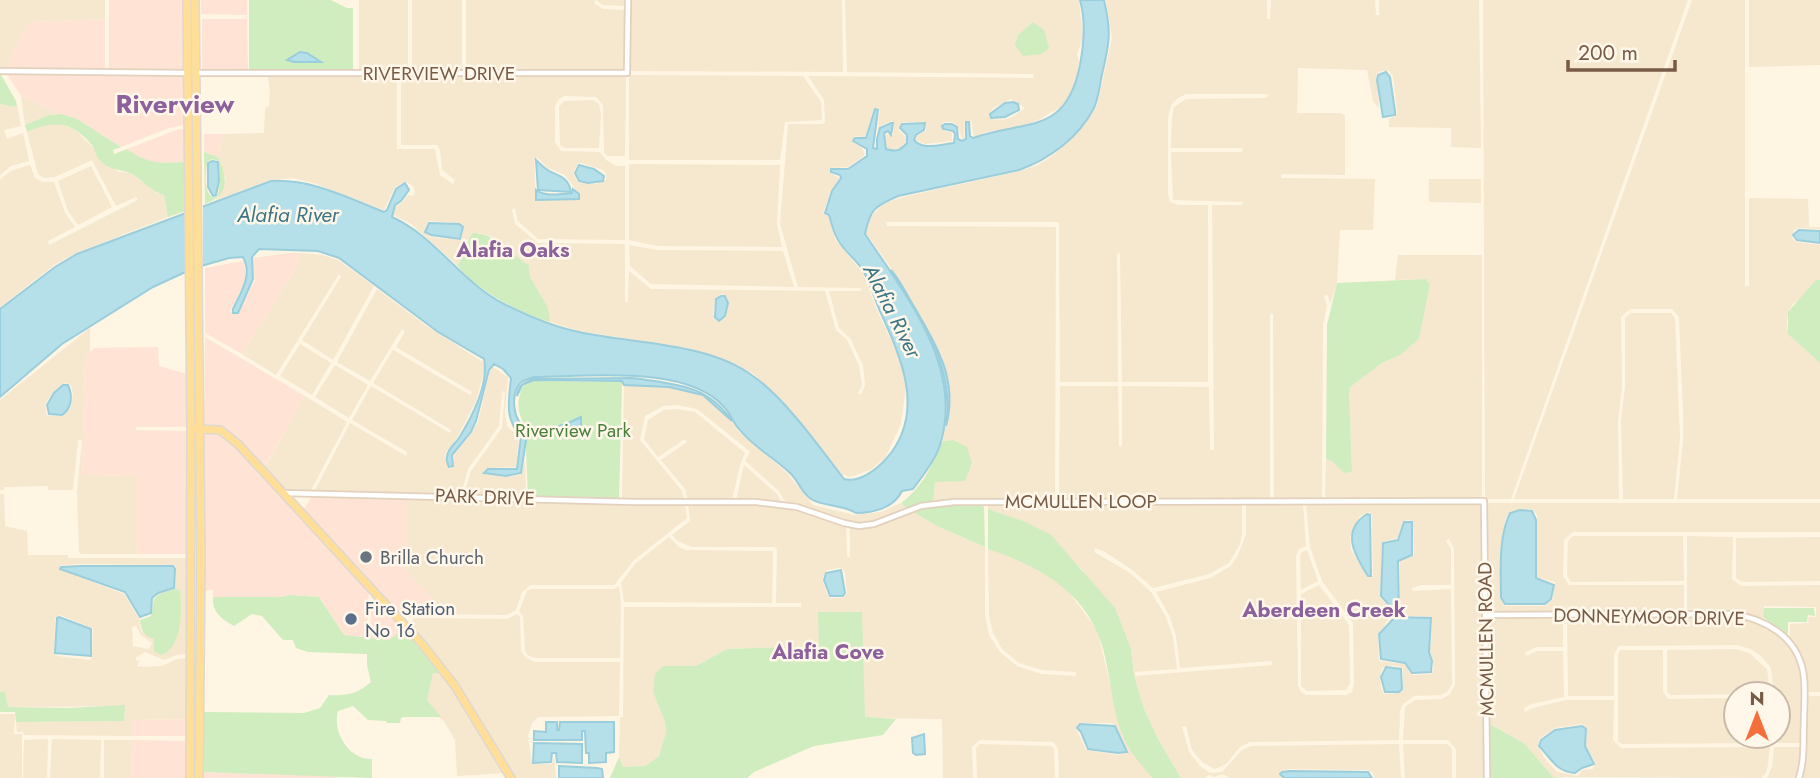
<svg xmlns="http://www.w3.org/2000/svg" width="1820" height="778" viewBox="0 0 1820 778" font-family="Jost,sans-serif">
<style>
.residential{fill:#f6e7cf;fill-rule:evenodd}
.commercial{fill:#ffe4d5}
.green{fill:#cfedbf;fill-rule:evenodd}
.water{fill:#b5dfe9;stroke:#9acedc;stroke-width:2}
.pier{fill:#fef5e2}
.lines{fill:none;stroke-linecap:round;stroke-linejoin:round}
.minor-casing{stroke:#e3d1bd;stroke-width:8}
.major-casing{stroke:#dfd8d3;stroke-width:10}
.minor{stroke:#fff;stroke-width:4.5}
.major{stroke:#ffdf98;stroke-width:7}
.worship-dot{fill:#6b7280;stroke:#fff8ea;stroke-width:2.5}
.service-dot{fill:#5c6f8a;stroke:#fff8ea;stroke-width:2.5}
.labels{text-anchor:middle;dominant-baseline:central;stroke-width:5;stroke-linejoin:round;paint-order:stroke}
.street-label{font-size:19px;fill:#785b46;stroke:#fff8ea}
.park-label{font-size:19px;fill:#4c7f3d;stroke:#fff8ea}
.worship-label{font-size:19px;fill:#5b616d;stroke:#fff8ea;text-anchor:start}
.service-label{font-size:19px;fill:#4e5e75;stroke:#fff8ea;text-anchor:start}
.water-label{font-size:21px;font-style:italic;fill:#3b7586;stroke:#fff8ea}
.neighbourhood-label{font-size:21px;font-weight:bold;fill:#8c619c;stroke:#fff8ea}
.district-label{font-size:26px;font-weight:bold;fill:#8c619c;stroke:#fff8ea}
</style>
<rect width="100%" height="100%" fill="#fef5e2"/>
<g class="residential">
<polygon points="0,0 105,0 105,19 29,22 5,69 0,69"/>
<rect x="359" y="0" width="49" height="70"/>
<polygon points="412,0 462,0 462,71 412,70"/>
<polygon points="466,0 626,0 626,6 603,5 596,0 594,3 603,9 626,10 626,71 466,71"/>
<polygon points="630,0 842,0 843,72 629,71"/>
<path d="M845,0H1079L1083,38L1077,54L1079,62L1076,78L1069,97L1060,107L1042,118L1025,126L986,132L974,137L971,121H965L964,138L962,139L958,126L953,122H944L941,126L942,130L952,133V141L925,144L916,140L917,136L926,131V122H902L898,130L905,136L906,142L900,149L893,150L887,148L885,142L886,134L893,135L894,123L891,121L880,126L877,134L880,110L874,108L865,137L855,136L852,141L862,148L865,155L848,167L830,168V173L839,178L831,190L823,213L828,216L835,239L862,272L879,315L900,359L906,386L901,424L885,458L870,470L849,477L842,474L794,413L754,374L738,365L681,347L579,331L550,322L530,277L529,265L517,258L490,236L479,233L466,241L464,259L457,265L411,224L393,215L396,206L402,203L408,195L413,196L415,192L413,186L405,181L395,187L384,210L314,183L292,178L270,180L216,200L223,189L226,179L218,157L223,134L264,133L265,109L269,105L270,94L268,75H397V149H435L440,175L453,184L455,180L442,170L440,150L437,145H401V75H626L625,156H608L604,153L603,105L596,97L564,96L558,100L555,106V142L561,151L600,152L606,160L616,166H625V240L538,239L518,221L515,208L512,210L515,224L538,243L625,244V302H628L629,271L651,289L825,291L836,330L847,340L859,366L862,385L858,393L861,395L865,385L863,365L850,338L839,328L829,291H861V288L798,287L780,224L788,124H823L825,122L824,100L808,76L1033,78L1034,74L847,72ZM1011,99L1025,108L1014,116L1004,120L990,119L989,113L993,108ZM538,158L548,168L565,175L579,194L536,199L534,163L535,159ZM578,163H582L603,170L606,174V180L597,184L578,182L573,173ZM428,221L459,223L464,227L461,240L430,237L424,232ZM721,294L726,295L729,303L726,317L719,322L713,314L715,299Z"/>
<polygon points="1106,0 1267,0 1267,19 1270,19 1271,0 1375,0 1376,15 1379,15 1379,0 1479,0 1481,148 1451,147 1451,128 1389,127 1389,119 1396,116 1397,111 1393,76 1389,71 1381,71 1376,74 1379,108 1373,101 1367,70 1298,68 1297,113 1340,113 1345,115 1345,175 1282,174 1281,178 1375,179 1373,230 1340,230 1337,283 1330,304 1328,295 1324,296 1327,305 1323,325 1322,499 1274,499 1273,314 1270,314 1270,499 1059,500 1060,386 1118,386 1119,446 1122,446 1122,386 1209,387 1210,450 1214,450 1212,205 1242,205 1243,202 1173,200 1171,152 1242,152 1243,148 1171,148 1172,118 1174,107 1186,99 1267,98 1268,94 1186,94 1178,98 1171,105 1168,117 1168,194 1170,202 1178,205 1208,205 1208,382 1122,382 1120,253 1117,254 1118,382 1060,382 1059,222 886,222 887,226 1056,227 1055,500 933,502 935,482 953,440 943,441 949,407 948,383 943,358 905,288 866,233 870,217 884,204 899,198 1020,171 1038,165 1055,154 1086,123 1097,106 1112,38"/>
<polygon points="1483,0 1688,0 1511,499 1486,499 1485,493"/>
<polygon points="1692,0 1745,0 1745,286 1749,286 1749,198 1808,199 1809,227 1820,227 1820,229 1799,228 1794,230 1792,235 1793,239 1797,242 1820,245 1820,280 1816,280 1806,294 1793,304 1788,312 1787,321 1788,334 1820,363 1820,499 1677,499 1683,440 1683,412 1679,317 1672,309 1630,309 1621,317 1622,387 1618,421 1619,499 1514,499"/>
<polygon points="1749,0 1820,0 1820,65 1749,67"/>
<polygon points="629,75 803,76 821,102 822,120 785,122 780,160 629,160"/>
<polygon points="21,96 59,114 49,115 25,125"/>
<polygon points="564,101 593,100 599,104 601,114 599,148 565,148 560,145 559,107"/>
<polygon points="0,104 14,107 17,105 21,126 4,130 7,139 23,133 29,161 11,166 0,175"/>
<polygon points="48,123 62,124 76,131 118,172 130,173 157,193 164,195 168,217 76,253 54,265 0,307 0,180 4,176 13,170 30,165 35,178 43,182 54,182 65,213 75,227 48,241 49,245 138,200 136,197 116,206 92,160 55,177 44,178 38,174 27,132"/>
<polygon points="629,164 780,165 777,224 782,247 658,246 629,240"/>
<polygon points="91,166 112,207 78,225 68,211 58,181"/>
<polygon points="1429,179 1481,179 1481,203 1429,202"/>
<polygon points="629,245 657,250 783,251 794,287 651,284 630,266"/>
<polygon points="300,253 322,255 338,260 374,286 333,360 302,340 341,277 339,274 276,375 242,354 297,266"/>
<polygon points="1398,255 1482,255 1482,499 1325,499 1326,459 1332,460 1344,473 1352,472 1349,388 1382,363 1400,355 1419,339 1430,285 1426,279 1395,280"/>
<polygon points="377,289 425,325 483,362 485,368 476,401 457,438 446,452 445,458 449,469 454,467 454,455 472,433 478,422 490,371 493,367 508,377 505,412 507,426 519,437 516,467 488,468 483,474 506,477 521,475 525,460 526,496 464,494 471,471 502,428 505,392 502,391 499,426 468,469 461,494 314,492 350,423 406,456 407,452 352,420 371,386 450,433 451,430 373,383 393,350 470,395 472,392 396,347 405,332 402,329 370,381 337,362"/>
<polygon points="1631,313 1671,313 1675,318 1680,439 1674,499 1623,499 1621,420 1625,387 1625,318"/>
<path d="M90,328V352L85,356L82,475L136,476L137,554H82L79,552L77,492L82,440H78L73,490H48V486L4,487V490H0V400ZM64,383L71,385L73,394L71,407L62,416H49L46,414L45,404L53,392Z"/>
<polygon points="300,344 331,363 312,395 280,376"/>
<polygon points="335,365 368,385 349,418 315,397"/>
<polygon points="624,385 669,387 703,395 732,421 738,431 786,472 813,505 854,515 881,512 901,503 907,508 874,522 859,524 848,523 786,503 779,491 745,461 750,452 742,445 697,409 677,405 663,406 645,416 640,440 682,491 684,500 622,499"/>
<polygon points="305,396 347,422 310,492 285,491 264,469"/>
<polygon points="677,409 695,412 745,453 740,465 732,500 688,500 685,489 661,460 687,442 685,439 658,457 644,439 648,420 664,410"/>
<polygon points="744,465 777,494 782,503 736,500"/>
<path d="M0,494H4L5,526L27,531L28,555H68V558H188L187,654L177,655L164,660L145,652L135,658L137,661L140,660L137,666L143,667L162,666L177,659L187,658V719L132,720V736L24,735L23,732H17L16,722L124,721L125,706L8,707L5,691L0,692ZM81,564L174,565L176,569L175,589L180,591L179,612L155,647V639L141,631L139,619L124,594L59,569L61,565ZM60,615L93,628L92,658L89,660L58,656L54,654L55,618ZM136,626L141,635L152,643L149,649L133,646L132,627Z"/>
<polygon points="407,498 685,504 687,518 634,560 614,585 531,585 522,592 516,610 507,615 418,614 432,599 406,571"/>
<path d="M988,503H1242V534L1240,544L1229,563L1209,574L1153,588L1131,569L1105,552L1095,548L1094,552L1130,573L1151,592L1166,617L1173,637L1177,669L1135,672V676L1272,665V661L1180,668L1176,636L1169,615L1156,592L1210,578L1231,566L1238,555L1246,535V503H1303L1306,546L1299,549L1296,556L1298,686L1301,692L1306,695H1346L1352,692L1354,684L1353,623L1322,581L1310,547L1306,503H1482L1485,778H1456V749L1448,740H1403L1405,707L1415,700L1442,699L1449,695L1455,685L1454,548L1449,539L1446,541L1451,549V585H1421L1412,588L1413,591L1451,589L1452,684L1447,692L1441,695L1414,696L1403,704L1400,711L1399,740L1250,742L1240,747L1226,764L1215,769L1202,762L1192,750L1186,726L1182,727L1189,752L1200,766L1210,773L1222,772L1242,750L1251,746L1399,744L1401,778H1374L1373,773L1368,770L1290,769L1281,771L1279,774L1282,778H1230L1223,774L1214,777L1210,775L1204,778H1181L1159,741L1144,709L1134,675L1131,649L1081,568L1023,521L988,509ZM1368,512L1372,515L1373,576L1368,578L1351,550L1350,536L1360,516ZM1408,520L1413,521L1414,555L1400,561V611L1395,614L1380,597L1382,542L1397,538L1403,521ZM1394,615L1432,617L1430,652L1434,668L1432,674L1412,675L1404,664L1379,661L1378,634L1384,627L1387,621ZM1386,666H1398L1403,668V690L1399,693L1384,694L1381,688L1380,677L1382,669Z"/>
<path d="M1486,503H1820V532H1573L1564,540L1563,576L1569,585H1684V612L1488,613ZM1520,509H1532L1537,514V577L1555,582L1553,599L1545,606H1505L1500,599V550L1505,520L1509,512Z"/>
<path d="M688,504H745L797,509L846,526L847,557H850V527L859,528L911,511L939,527L985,547V615L989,635L1000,652L1017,666L1041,674L1076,676V672L1042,670L1019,663L1002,649L993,633L989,615L988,549L1017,559L1049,576L1068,591L1097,630L1123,737L1152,778H1059L1058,749L1053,742L980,740L972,747L973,778H943L942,719L865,718L861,612L820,646L727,649L696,666L681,667L653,692L665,722L666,732L659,756L645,766L623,767L619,757L620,717H623L624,607H801V603H776L777,549L775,547H692L678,541L672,535L690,521ZM838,568H842L845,573L847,593L844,598H830L828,596L822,579L827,570ZM1079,723H1112L1116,725L1128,753L1118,755L1086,750L1076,729Z"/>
<polygon points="1573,536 1683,536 1684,581 1571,582 1567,576 1568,541"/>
<polygon points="1687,536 1733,537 1732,579 1741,586 1820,585 1820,692 1806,692 1804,667 1794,645 1783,633 1790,636 1790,624 1808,623 1809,617 1816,617 1816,607 1764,606 1763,619 1733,612 1687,612"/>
<polygon points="669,537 680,548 686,550 773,551 772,603 624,602 621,583 629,572 636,563"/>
<polygon points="1820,537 1820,581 1742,582 1736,578 1736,538"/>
<polygon points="1307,550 1318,581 1301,590 1300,556 1302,552"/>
<polygon points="1319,585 1349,625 1350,684 1346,690 1307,691 1301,686 1301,594"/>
<polygon points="619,586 621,604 620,658 535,658 527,655 525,650 523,616 519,611 527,591 532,589 614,589"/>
<polygon points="517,614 520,617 521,651 526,658 535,662 620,662 619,716 538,717 532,723 528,736 532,764 552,764 554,757 556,778 513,778 456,685 408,625 414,618 507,619"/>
<polygon points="1733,616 1751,619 1768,626 1791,647 1801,669 1802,679 1802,743 1774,743 1774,736 1778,736 1778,694 1774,694 1771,668 1762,657 1751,649 1736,645 1619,646 1614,654 1614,696 1568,696 1567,618"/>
<path d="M1488,617L1563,618V647H1537L1525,652L1526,656L1537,651H1563L1564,697L1532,704L1524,708L1525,712L1533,708L1566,700H1614L1613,740L1621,748L1770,747L1767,771L1762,778L1553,777L1525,744L1488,723ZM1582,724L1587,729L1586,745L1595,763L1593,769L1582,770L1578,776L1557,772L1545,759L1538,746L1539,739L1555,728Z"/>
<polygon points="1735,649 1749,653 1767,669 1770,694 1670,695 1667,691 1667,650"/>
<polygon points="1620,650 1663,650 1663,691 1668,699 1736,698 1736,736 1770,736 1770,743 1622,744 1618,742 1618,655"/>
<polygon points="433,673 441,673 453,687 505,773 457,776 455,740 444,721 437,716 427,700"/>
<polygon points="1806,696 1820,696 1820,778 1801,778 1805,759"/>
<polygon points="0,714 15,714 14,734 22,734 22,778 0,778"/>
<polygon points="48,739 47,778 23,778 24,740"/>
<polygon points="52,739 101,740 100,778 50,778"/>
<polygon points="104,740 132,740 131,778 104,778"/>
<polygon points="980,744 1052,746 1054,749 1055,778 977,778 976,748"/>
<polygon points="1403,744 1446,744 1450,746 1452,750 1452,778 1405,778"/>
<polygon points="1774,747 1801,747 1798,778 1767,778 1772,767"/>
</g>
<g class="commercial">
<polygon points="109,0 183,0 184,71 109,70"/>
<polygon points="201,0 247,0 248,69 202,69 202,19 246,19 247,15 201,14"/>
<polygon points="105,19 105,70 5,69 29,22"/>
<polygon points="6,73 184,75 184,125 169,128 121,147 77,119 59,114 21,96"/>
<polygon points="179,129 184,129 185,162 153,163 139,158 127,149"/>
<polygon points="204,134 223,134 218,157 204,152"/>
<polygon points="289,253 300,253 297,266 242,354 205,333 205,268 244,261 246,280 231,309 232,314 238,314 255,280 253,258"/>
<polygon points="205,337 305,396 264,468 229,432 224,430 204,427"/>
<polygon points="158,347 159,366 187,374 188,427 136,427 136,430 188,431 188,554 137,554 135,476 82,475 85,356 95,348"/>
<polygon points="204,431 214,431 227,436 369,590 367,632 370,632 372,593 404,628 398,635 389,640 380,641 344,635 319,597 289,595 281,597 213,597 213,590 203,591"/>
<polygon points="312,496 407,498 406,571 433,599 418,614 396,614 303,511"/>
<polygon points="187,719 187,736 132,736 132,720"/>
<polygon points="132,740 187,741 186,778 131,778"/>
<polygon points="203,772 336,776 336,778 203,778"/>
</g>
<g class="green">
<polygon points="249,0 331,0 347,8 353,8 353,70 249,70"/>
<polygon points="1033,22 1044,30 1049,48 1042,54 1023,56 1015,45 1018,35"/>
<polygon points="0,73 16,101 17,105 14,107 0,104"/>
<path d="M61,114L77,119L121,147L113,150L114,154L127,149C149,165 159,163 185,162V211L168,217L164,195C152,192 143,181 132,174C121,169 106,170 98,158C95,154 95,148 91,144C70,120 53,121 27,132L25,125L49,115Z"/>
<path d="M204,152L218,157C227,178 231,194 205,204ZM212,159L219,161L220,181L218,195L213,198C203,190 206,174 207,162Z"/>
<path d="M473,233C496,233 510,255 529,265L530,277L548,308L550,322C521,314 476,290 457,265C467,255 463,245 473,233Z"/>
<polygon points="1426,279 1430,285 1419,339 1400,355 1382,363 1349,388 1352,472 1344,473 1332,461 1326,459 1327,325 1337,283"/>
<polygon points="1816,280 1820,280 1820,363 1788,334 1788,312"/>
<path d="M534,381L622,382L619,499L528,497L525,425C516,411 517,400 523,386Z"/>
<path d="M953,440L967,447L972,463L965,481L935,482L933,502L907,508L901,503C923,487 932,465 943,441Z"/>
<polygon points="954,504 979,504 984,507 985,547 939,527 911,511"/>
<path d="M988,509L1023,521L1051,535L1115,608L1131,649L1134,675L1144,709L1159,741L1181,778H1152C1143,766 1130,753 1124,739C1114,716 1112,691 1107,666C1096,599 1048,569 988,549Z"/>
<path d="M175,589L180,590C182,610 183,647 161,655L154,651V639C144,636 141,631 140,620L151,616L154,599L159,594Z"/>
<path d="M289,595L319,597L344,635L389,640L404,628L442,673H433L427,700L441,717H404L401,718L400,723H387L386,721L368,720L353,706L338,711C332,732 349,760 372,759V778L203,772V712L304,713L320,708L329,695C347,696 357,694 371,682L367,665V654L308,652L296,648L293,640H283L262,616L252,614L234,626C222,619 212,613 213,597H281Z"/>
<polygon points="1764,608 1814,608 1815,616 1808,615 1807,622 1788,622 1788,635 1763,617"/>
<polygon points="818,612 862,612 865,717 896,719 883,735 814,746 754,772 747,778 610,778 619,757 623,767 645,766 659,756 666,732 665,722 653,692 655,674 663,666 696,666 727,649 819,646"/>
<polygon points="5,691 8,707 69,708 125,705 124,721 16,722 15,712 0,712 0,692"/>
<polygon points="1488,723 1525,744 1553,777 1563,778 1489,778"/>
</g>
<g class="water">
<path d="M1080,0H1104C1111,30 1110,41 1103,70C1100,82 1099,97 1094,108C1079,137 1050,159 1019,170L898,196C875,206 870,209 865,234C904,293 961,362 942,438C938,457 924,474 913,489L902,491C894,508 873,513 856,513C842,504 824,507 811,499C801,492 799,482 791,474C775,458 753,447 739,429C733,422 730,413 724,407C687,364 585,377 534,377C530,379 526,379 523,381C509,389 512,424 528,429C543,434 568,424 581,417V435L578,437L563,430L530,436L526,440L521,473L506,476L484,473L488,469H517L521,436C504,419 509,400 511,378L503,369L494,364L489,370L476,421L471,432L452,455L453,466L449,467C448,465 446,459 447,457C447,449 455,444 459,438C472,417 489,384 484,359L438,332L339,258L318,251L259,249L252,257L253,279L238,313H233V309C241,292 253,275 243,257L229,258L194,268L153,287L62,344L0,397V309L55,267L77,254L271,181C312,179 346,197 384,212L387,210L396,189L405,183L409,190L401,201L395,205L392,217C436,237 461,282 504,304C528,316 553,327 579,332C633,344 707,342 753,376C785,398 820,448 844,479C859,483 876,470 886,459C927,413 901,357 879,309C874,297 869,280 862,269C855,258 841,249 836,236C833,230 831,222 829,215L825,213L832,191L841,178L840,175L831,172V169H848L867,156V149L853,141L855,138H866L875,109L878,110L873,148L877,149V139L880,128L891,123H893L891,135L888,131L884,133L886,149C896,152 900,151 907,143V135L900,128L902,124L925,123L924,130L916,135L914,140C923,151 941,144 954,143L955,134L953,131L943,129L942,126L945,124H952L957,127L958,139L962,141L966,139V122H969L970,136L973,138C1026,119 1066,136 1080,65C1084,44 1086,21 1080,0Z"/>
<polygon points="300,52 307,53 321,62 294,62 287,60"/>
<polygon points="1386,72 1390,77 1395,111 1395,115 1383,117 1377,80 1378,75"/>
<polygon points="1013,102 1018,104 1019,110 1005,117 991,118 990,114 1005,103"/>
<path d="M536,160C540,164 545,169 551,172C562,177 569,179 571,192L538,190Z"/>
<polygon points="212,161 218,162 219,181 216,195 213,196 208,187 208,163"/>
<polygon points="579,165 594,169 604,176 603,181 588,183 579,181 575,173"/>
<path d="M573,189L579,194V199L536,200V190C545,197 561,194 572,193Z"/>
<polygon points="429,223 459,224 463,227 460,239 431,235 425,232"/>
<polygon points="1799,230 1820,231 1820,243 1797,240 1793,235"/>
<path d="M891,270C902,283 908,297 917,312C938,347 958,382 946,426C955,368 921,315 891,270Z"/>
<polygon points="721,296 725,296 728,303 725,316 719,321 715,317 716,299"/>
<path d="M633,378C674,384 707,384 732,421L703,395L669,387L624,385L622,381L534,380L522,385L517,396C518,385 524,382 534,379Z"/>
<path d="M63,385H68C73,396 72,408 62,415L49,414L47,405L54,393Z"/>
<path d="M1520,510L1532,511L1536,520V578L1554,585L1551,599L1545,604H1505L1501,598C1501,571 1498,538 1510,513Z"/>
<path d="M1367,514L1370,515L1371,576H1368C1355,556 1340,531 1367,514Z"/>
<polygon points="1404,522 1412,522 1412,555 1398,561 1399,611 1395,612 1381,596 1383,543 1398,540"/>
<polygon points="81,566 173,566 175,569 174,588 158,593 152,598 151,613 140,617 125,592 60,569 61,567"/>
<polygon points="841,570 845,593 843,596 830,596 824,580 826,573"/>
<polygon points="59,617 91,629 91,656 55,653 57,618"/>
<polygon points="1395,617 1431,618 1429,652 1432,661 1431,672 1412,673 1405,663 1381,659 1379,634"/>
<polygon points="1386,667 1401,669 1402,689 1399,692 1385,692 1381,677"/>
<polygon points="546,722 557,722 557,730 559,730 560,722 614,722 614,752 606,753 606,762 589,763 589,753 586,753 585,731 582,731 582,740 534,740 534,731 546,732"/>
<polygon points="1080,724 1115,726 1127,752 1118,753 1088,749 1081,732 1077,728"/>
<path d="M1582,726L1586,729L1585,746L1594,764L1582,768L1575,773C1556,772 1551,758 1539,746L1541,740L1555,730Z"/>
<polygon points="924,734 925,754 916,755 913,753 912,738"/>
<polygon points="534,743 582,744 582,763 557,762 556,753 552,753 551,762 533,763"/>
<polygon points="559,766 597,768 602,769 603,778 559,778"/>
<polygon points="1290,771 1368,772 1372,778 1284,778 1280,774 1282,772"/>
</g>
<polygon class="pier" points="203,202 203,269 186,276 185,209"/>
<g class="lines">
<defs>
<g id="minor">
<polyline points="0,71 188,73"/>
<polyline points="196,73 627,73 628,0"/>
<polyline points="285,493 634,502 756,502 797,507 844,523 859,526 874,524 921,506 954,502 1484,501 1487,778"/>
<path d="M1486,615L1733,614C1765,619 1796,636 1803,671C1806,686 1804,703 1804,719C1803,739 1805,759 1799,778"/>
</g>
<g id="major">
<polyline points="187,0 191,429 190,778"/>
<polyline points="195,0 201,556 199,778"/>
<polyline points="195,429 220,430 238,444 423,645 455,686 511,778"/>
</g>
</defs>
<use href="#minor" class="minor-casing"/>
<use href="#major" class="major-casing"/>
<use href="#minor" class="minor"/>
<use href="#major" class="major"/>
</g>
<circle class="worship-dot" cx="366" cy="557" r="7"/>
<circle class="service-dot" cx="351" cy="619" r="7"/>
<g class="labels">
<g class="street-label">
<text x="439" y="73">RIVERVIEW DRIVE</text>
<text transform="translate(485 497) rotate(2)">PARK DRIVE</text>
<text x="1081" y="501">MCMULLEN LOOP</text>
<text transform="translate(1649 617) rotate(1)">DONNEYMOOR DRIVE</text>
<text transform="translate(1486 639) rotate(-91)">MCMULLEN ROAD</text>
</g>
<g class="park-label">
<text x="573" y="430">Riverview Park</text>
</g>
<g class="worship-label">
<text x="380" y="557">Brilla Church</text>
</g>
<g class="service-label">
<text x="365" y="608">Fire Station<tspan x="365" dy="22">No 16</tspan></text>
</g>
<g class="water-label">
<text x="288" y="215">Alafia River</text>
<text transform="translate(892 311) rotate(63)">Alafia River</text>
</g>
<g class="neighbourhood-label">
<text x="513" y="250">Alafia Oaks</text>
<text x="1324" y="610">Aberdeen Creek</text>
<text x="828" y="652">Alafia Cove</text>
</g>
<g class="district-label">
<text x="175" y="104">Riverview</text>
</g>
</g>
<g transform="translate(1757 715)"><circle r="33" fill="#fff8ea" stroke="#c9b9a8" stroke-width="2"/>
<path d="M0-5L12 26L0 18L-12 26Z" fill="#f3703c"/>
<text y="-10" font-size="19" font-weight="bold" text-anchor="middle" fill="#785b46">N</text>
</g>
<path d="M1568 60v10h107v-10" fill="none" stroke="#785b46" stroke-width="3.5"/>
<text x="1578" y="60" font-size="21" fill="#785b46" stroke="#fff8ea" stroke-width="5" paint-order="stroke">200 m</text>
</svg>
